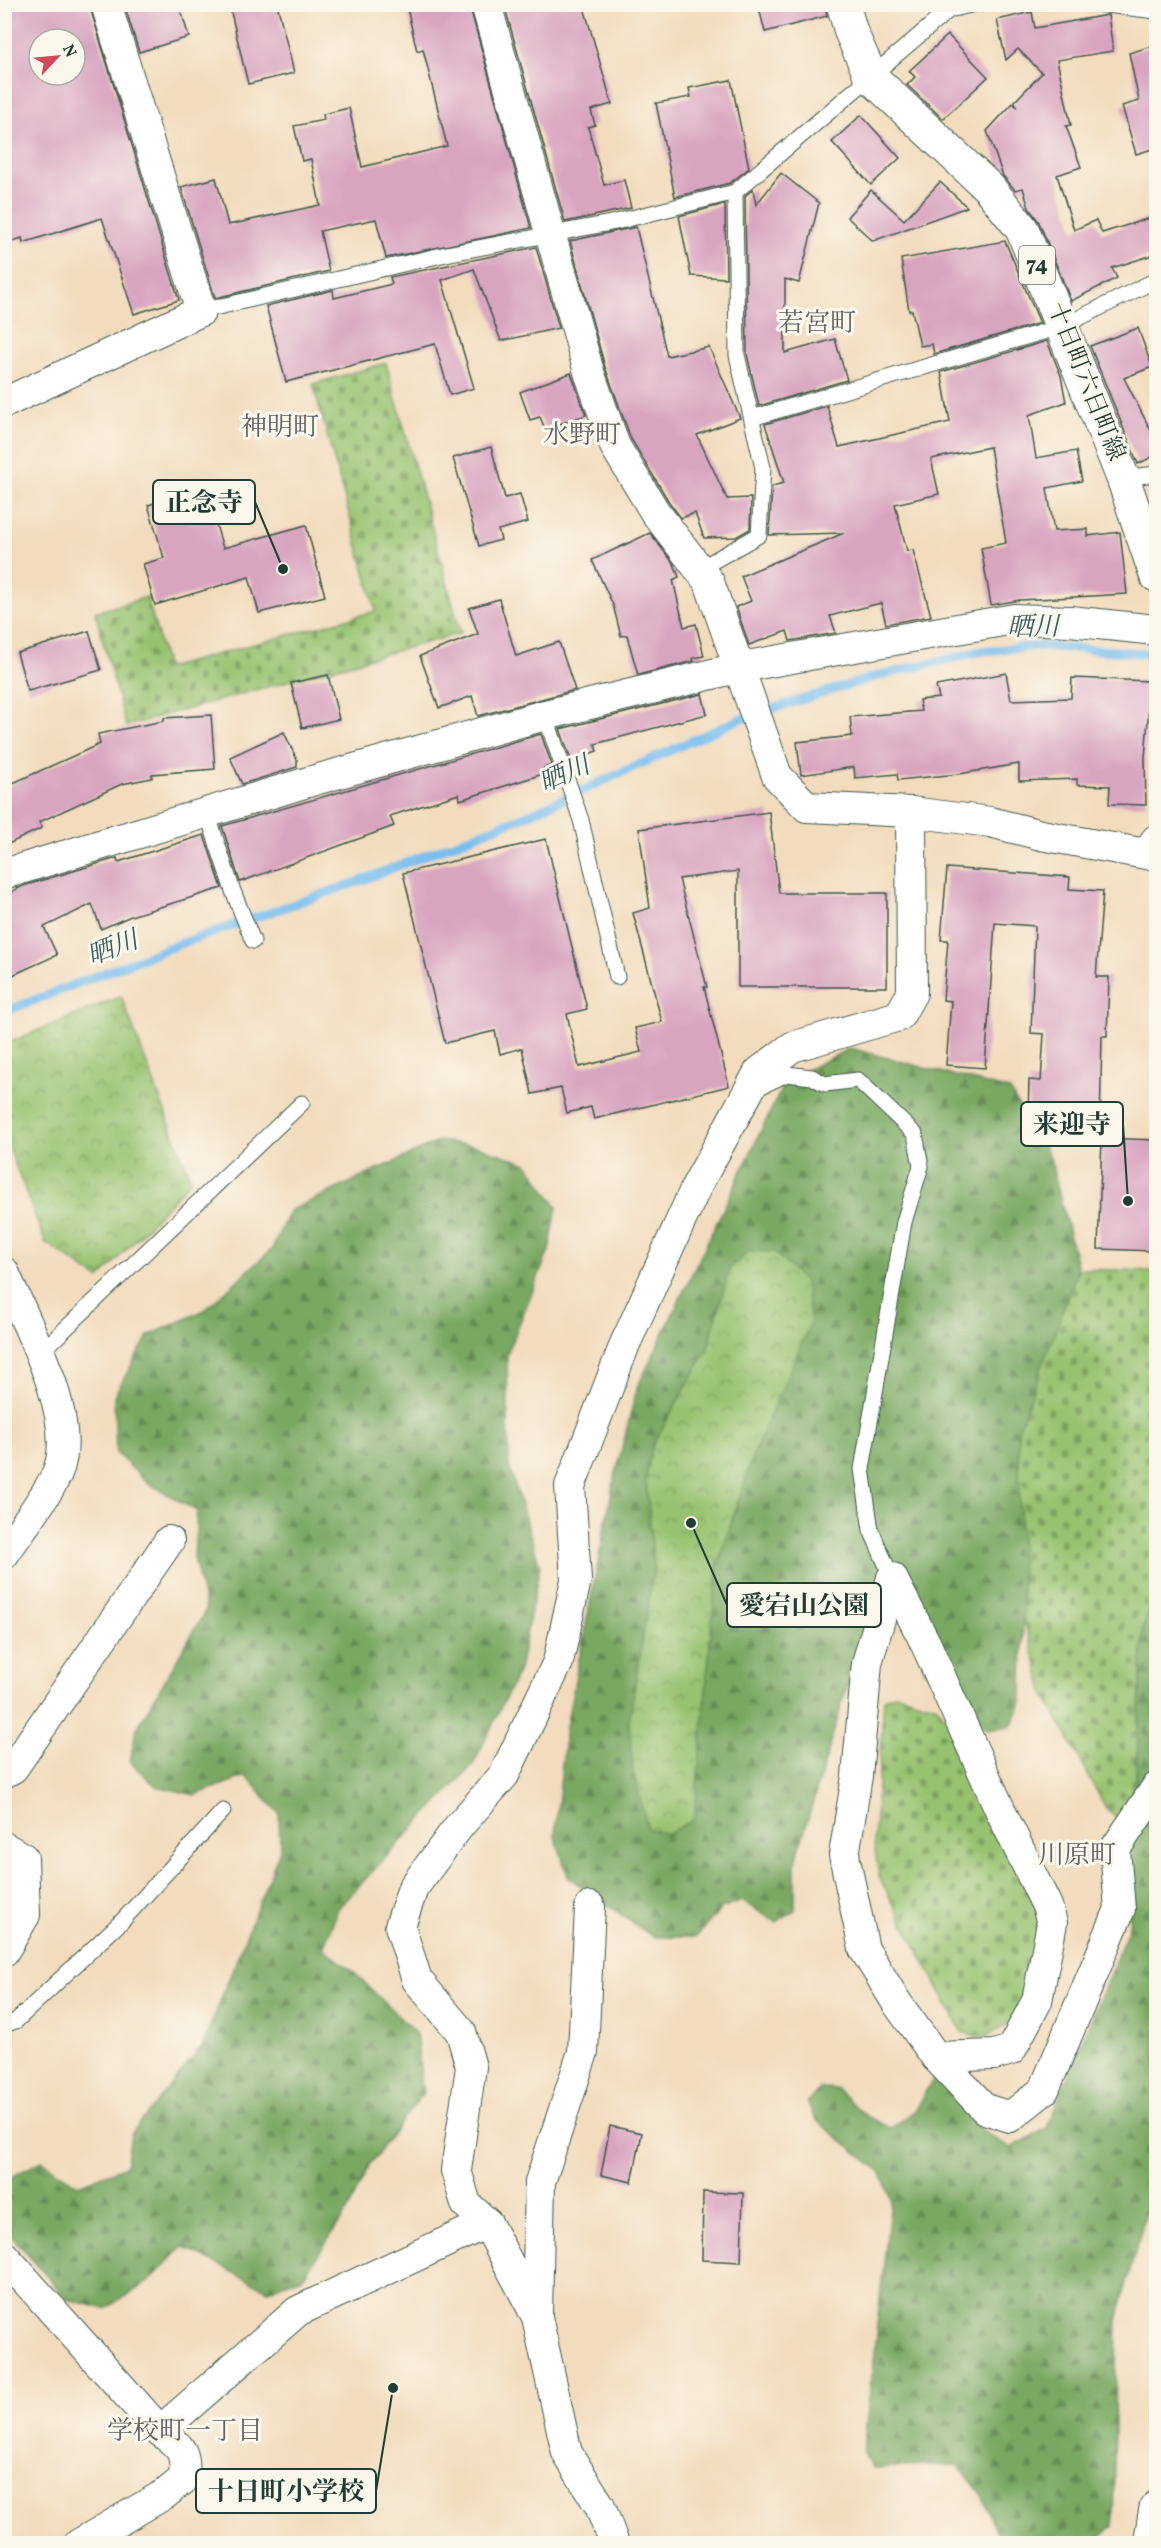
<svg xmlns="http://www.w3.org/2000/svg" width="1161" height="2548" viewBox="0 0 1161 2548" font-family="Vollkorn,'Noto Serif JP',serif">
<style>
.forest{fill:url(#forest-firs);stroke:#4c724b;stroke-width:1.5;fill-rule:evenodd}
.cemetery{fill:url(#cemetery-stones);stroke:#5b8052;stroke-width:1.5}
.park{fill:url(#park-crowns);stroke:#5b8052;stroke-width:1.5}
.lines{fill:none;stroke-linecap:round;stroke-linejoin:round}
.stream{stroke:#77bdee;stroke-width:9}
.building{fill:#d8a4c0;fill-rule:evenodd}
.lane-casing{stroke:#3f5549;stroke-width:17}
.street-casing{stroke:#3f5549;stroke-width:32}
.primary-casing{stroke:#3f5549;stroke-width:35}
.lane{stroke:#fff;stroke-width:15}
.street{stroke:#fff;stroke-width:30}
.primary{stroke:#fff;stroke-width:33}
.labels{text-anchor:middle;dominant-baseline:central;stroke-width:6;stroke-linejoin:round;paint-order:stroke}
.shield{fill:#fbf7ec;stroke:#61756b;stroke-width:1.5}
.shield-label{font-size:22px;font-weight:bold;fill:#1f3d34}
.street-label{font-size:24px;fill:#1f3d34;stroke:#fbf7ec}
.neighbourhood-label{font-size:26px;fill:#606165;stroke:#fbf7ec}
.water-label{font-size:26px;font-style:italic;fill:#355d62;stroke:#fbf7ec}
.leader{fill:none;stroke:#1f3d34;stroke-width:2}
.callout-dot{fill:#1f3d34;stroke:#fbf7ec;stroke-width:2}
.callout{fill:#fbf7ec;stroke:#1f3d34;stroke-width:2}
.callout-label{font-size:26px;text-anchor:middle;font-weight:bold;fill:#1f3d34}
</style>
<defs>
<pattern id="forest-firs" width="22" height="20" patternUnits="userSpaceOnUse" patternTransform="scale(1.5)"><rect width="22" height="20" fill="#79a862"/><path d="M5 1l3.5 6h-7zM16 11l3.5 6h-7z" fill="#638a52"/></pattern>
<pattern id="cemetery-stones" width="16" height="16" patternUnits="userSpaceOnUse" patternTransform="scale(1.5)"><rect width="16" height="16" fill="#97c26f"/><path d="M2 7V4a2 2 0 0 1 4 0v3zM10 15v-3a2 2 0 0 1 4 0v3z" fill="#7b9f5c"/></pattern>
<pattern id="park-crowns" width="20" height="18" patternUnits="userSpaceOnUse" patternTransform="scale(1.5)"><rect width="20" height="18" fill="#97c26f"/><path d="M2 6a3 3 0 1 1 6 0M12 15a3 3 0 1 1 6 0" fill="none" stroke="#7b9f5c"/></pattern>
</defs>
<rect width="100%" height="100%" fill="#fbf7ec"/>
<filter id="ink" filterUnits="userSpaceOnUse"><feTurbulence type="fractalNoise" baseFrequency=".0167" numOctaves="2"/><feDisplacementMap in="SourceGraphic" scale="12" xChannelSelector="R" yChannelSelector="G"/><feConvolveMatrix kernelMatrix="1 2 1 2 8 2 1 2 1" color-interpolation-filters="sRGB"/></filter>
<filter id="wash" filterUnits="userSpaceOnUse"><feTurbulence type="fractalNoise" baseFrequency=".008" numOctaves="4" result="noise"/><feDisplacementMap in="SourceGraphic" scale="24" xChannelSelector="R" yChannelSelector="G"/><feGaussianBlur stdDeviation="1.35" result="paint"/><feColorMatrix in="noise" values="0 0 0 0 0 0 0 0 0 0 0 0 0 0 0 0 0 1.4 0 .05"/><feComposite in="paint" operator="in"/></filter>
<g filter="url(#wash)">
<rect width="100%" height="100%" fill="#f2dcbd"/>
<g class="forest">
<path d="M850,1048L1009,1090L1050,1157L1078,1269L1018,1431L1023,1616L1022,1703L1011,1726L987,1729L925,1671L912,1623L872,1602L795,1863V1910L776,1922L742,1901L721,1909L696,1937H653L568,1877L555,1835L566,1726L614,1480L637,1388L785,1081ZM730,1268L753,1455L717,1567L694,1818L668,1834L648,1829L633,1771L629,1722L654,1568L646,1479L652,1446L707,1351Z"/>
<polygon points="439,1141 477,1146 528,1164 557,1207 550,1248 507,1354 509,1466 540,1566 519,1670 473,1765 339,1907 323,1948 355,1973 416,2034 423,2093 370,2164 347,2212 303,2277 268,2290 182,2246 150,2281 105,2309 67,2299 5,2229 5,2180 42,2161 78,2185 126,2166 131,2134 202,2047 280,1850 279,1813 246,1776 195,1795 156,1786 130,1762 136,1730 206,1610 194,1558 197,1511 148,1483 116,1453 114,1396 148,1336 205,1310 272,1249 289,1211"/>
<polygon points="1156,1599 1156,2137 1151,2194 1117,2319 1113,2527 1094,2542 1011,2543 998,2537 982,2495 958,2465 873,2468 863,2453 891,2199 880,2171 816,2120 807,2102 821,2088 837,2089 866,2116 891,2128 913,2112 939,2070 953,2077 979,2129 1011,2148 1047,2128 1129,1927 1143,1626"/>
</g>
<g class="cemetery">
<polygon points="386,363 461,633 126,726 95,612 147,597 167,668 376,611 313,384"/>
<polygon points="1078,1269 1156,1271 1156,1599 1143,1626 1133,1833 1106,1808 1045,1695 1023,1616 1018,1431"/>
<polygon points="897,1694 937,1706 951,1725 1043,1923 1026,2004 1008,2024 983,2038 962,2032 879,1877 874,1843 884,1699"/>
</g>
<g class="park">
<polygon points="121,996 191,1180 99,1279 45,1242 5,1138 5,1044"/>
<polygon points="749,1251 774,1252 805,1282 811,1322 753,1455 717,1567 694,1819 668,1834 648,1829 633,1771 629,1722 654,1568 646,1479 652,1446 707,1351 730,1268"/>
</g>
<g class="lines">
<polyline class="stream" points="4,1012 171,947 360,881 530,814 740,719 877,676 982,651 1040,646 1142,653 1156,656"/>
</g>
<g id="blocks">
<g class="building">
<path d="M4,4H89L179,300L134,314L102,218L23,243L22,238L4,244ZM39,39H75V75H39Z"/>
<polygon points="124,4 179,4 189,37 139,52"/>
<polygon points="229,4 277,4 294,73 248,84"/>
<polygon points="406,4 469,4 531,228 386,258 376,219 320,231 329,271 215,298 181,187 216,178 228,225 320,205 311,159 302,161 294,126 324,120 323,114 349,108 362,167 447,146 423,49 417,51"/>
<polygon points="504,4 583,4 612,104 591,110 595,125 588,127 604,185 624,180 631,208 565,222"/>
<polygon points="758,4 825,4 827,16 765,32"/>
<polygon points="1032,12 1035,28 1108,15 1113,51 1057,60 1071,125 1066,126 1081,167 1057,175 1074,230 1096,220 1102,233 1156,216 1156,254 1112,268 1117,278 1071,301 1039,222 1029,208 1023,188 1015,190 1003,176 987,131 1013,103 1016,106 1015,101 1042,73 1018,49 1006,60 997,20"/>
<polygon points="948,35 988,77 943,119 907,85 915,77 909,71"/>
<polygon points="1156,45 1156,148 1136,154 1122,106 1139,101 1129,53"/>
<polygon points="731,80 749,168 730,183 675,197 656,103 691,97 689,88"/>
<polygon points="861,115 900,158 871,185 832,142"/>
<polygon points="781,173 819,203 799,283 785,279 785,353 835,339 847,380 759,406 747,354 745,196 753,189 756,205"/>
<polygon points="940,182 967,207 873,241 847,217 871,190 904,220"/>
<polygon points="725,204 726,278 691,276 679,216"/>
<polygon points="636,227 667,356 709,347 740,418 697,435 727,499 751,498 750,529 736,537 704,538 695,513 681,518 669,502 631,439 605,367 570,241"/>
<polygon points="1005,241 1040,323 934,354 932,344 920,346 912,310 909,311 901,259"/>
<polygon points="536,247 559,328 501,341 474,269 442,280 474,388 450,395 435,344 286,382 266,306 333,290 334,298 392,284 390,277"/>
<polygon points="1138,328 1152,367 1124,378 1156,441 1156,455 1138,464 1090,346"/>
<polygon points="1047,341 1061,376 1066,402 1029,415 1036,458 1076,451 1082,481 1047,488 1054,531 1088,529 1088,536 1120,532 1127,594 1020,600 991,605 981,548 1006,543 990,447 931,459 939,494 895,504 907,551 913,550 931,616 886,624 881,603 830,616 836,633 790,641 787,631 749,645 736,607 751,601 741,576 844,533 769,535 772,486 784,483 765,424 827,406 839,447 950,422 941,372"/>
<polygon points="571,373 586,415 545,429 540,417 530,420 520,392"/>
<polygon points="491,447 505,498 520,494 528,522 498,530 501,540 479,546 453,458"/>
<polygon points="205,488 223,548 306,525 325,596 259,613 249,577 155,605 143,564 164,558 148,505"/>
<polygon points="650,533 674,564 679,577 673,580 684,627 696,624 704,656 693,658 694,661 638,675 627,635 621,636 613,605 592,560"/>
<polygon points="499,599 516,656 559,642 575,690 478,716 472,696 439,708 420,656 478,634 469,608"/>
<polygon points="89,631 101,670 28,691 17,653"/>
<polygon points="1006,673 1011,700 1071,698 1072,678 1151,681 1145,758 1146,805 1109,804 1110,786 1077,785 1077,779 1019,781 1019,764 959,774 898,780 897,774 855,778 854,767 801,775 797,742 852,736 850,717 921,711 919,700 939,698 936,686"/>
<polygon points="328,675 339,719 302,728 291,683"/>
<polygon points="702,694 707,714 595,744 597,751 571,760 560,729"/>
<polygon points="211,715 215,769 152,774 152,778 122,784 39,822 42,828 4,846 4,787 100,744 98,734 164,721 164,718"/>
<polygon points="284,732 297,760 297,767 242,784 230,757"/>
<polygon points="541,734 552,765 544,768 546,773 460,800 459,794 390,816 394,826 240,882 222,826"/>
<polygon points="769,812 779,893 887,893 887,987 738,987 738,871 679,879 707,987 704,987 729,1086 594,1119 591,1107 567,1113 561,1088 532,1094 522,1048 500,1054 495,1031 445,1043 403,873 546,839 587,1009 567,1014 579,1067 641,1052 635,1028 662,1022 633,913 650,908 639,829"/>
<polygon points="204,835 222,888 131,916 101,929 92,904 44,927 57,955 4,979 4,895 23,886 117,858 118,862"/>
<polygon points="947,868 1070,877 1069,889 1103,891 1096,977 1109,977 1107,1036 1102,1036 1100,1127 1040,1124 1040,1117 1028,1116 1029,1080 1041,1081 1044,1034 1031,1033 1035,926 995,923 985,1068 946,1065 951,1001 943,1000 948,940 941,940"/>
<polygon points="1102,1138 1156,1140 1156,1251 1098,1249"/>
<polygon points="610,2126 642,2133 632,2182 601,2175"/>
<polygon points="703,2192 743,2193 741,2262 702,2260"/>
</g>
</g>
</g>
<g filter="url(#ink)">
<use href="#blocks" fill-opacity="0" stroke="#3f5549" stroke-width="1.5"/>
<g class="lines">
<defs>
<g id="lane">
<polyline points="1098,4 1156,11"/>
<polyline points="201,311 446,254 616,222 735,192 949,10 975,4"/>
<polyline points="752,418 1063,326 1156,280"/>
<polyline points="1123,478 1156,474"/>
<polyline points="701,568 759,535 763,468 737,355 735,192"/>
<polyline points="545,715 581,820 617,977"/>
<polyline points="207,813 233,891 253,941"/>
<polyline points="753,1090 787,1074 812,1077 825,1084 858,1080 915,1134 921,1166 904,1222 862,1469 871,1530 892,1578"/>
<polyline points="39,1354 302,1103"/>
<polyline points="4,2025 16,2021 122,1921 223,1811"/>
</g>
<g id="street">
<polyline points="486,4 589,372 615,446 655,512 709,582 777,776 807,807 911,812 912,993 899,1016 792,1047 759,1072 697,1185 625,1344 570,1486 576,1580 558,1662 504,1775 459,1826 413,1888 400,1926 417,1980 461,2032 471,2067 456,2170 466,2204 487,2223 537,2317 567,2453 600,2506 614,2544"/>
<polyline points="4,403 201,311 106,4"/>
<polyline points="911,812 990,822 1041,835 1146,854 1156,840"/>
<polyline points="4,874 308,782 545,715 741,667 1014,619 1070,621 1156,630"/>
<path d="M4,1272C26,1324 77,1414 59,1468C52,1490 18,1533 4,1554"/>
<polyline points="892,1578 867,1663 857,1776 844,1855 864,1949 897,2003 936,2057 985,2109 1010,2117 1044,2090 1120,1909 1115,1849 1156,1788"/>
<polyline points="892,1578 925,1642 1002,1814 1047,1906 1052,1923 1037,2001 1011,2050 994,2055 936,2057"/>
<polyline points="4,1773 13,1768 169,1541"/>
<polyline points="4,1847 23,1858 25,1915 4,1951"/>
<polyline points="4,2256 160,2431 298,2311 487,2223"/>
<polyline points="537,2314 540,2182 583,2052 590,1907"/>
<path d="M79,2544L165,2494L184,2479C186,2451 182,2448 160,2431"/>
</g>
<g id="primary">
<polyline points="843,4 851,32 871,77 989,188 1022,229 1123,478 1156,575"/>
<polyline points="1150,2544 1156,2508"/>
</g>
</defs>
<use href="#lane" class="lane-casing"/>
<use href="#street" class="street-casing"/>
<use href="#primary" class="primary-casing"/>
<use href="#lane" class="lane"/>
<use href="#street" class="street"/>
<use href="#primary" class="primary"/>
</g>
</g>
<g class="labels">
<rect class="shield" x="1019" y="246" width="36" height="38" rx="4.5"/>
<g class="shield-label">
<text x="1037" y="265">74</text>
</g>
<g class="street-label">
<text transform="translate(1085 382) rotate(68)">十日町六日町線</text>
</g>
<g class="neighbourhood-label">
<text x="817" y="324">若宮町</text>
<text x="280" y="428">神明町</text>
<text x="582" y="436">水野町</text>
<text x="1077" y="1856">川原町</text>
<text x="185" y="2432">学校町一丁目</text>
</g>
<g class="water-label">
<text transform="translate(1033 628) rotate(-1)">晒川</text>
<text transform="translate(565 775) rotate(-24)">晒川</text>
<text transform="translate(113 949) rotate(-21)">晒川</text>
</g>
</g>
<path class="leader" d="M283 569L255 502M1128 1201L1123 1124M691 1523L727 1605M393 2388L376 2491"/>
<g class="callout-dot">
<circle cx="283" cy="569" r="6"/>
<circle cx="1128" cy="1201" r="6"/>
<circle cx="691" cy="1523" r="6"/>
<circle cx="393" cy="2388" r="6"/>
</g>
<g class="callout">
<rect x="153" y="480" width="102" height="44" rx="6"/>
<rect x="1021" y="1102" width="102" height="44" rx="6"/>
<rect x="727" y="1583" width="154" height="44" rx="6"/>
<rect x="196" y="2469" width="180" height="44" rx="6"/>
</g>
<g class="callout-label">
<text x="204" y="511">正念寺</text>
<text x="1072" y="1133">来迎寺</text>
<text x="804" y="1614">愛宕山公園</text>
<text x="286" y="2500">十日町小学校</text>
</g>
<rect width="1161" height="2548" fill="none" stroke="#fbf7ec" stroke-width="24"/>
<g transform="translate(57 57) rotate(64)"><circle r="28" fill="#fbf7ec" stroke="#a3ada2" stroke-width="1.5"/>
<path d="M0-4.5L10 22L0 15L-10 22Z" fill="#d1495b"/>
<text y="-9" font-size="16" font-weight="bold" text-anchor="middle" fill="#1f3d34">N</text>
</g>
</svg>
